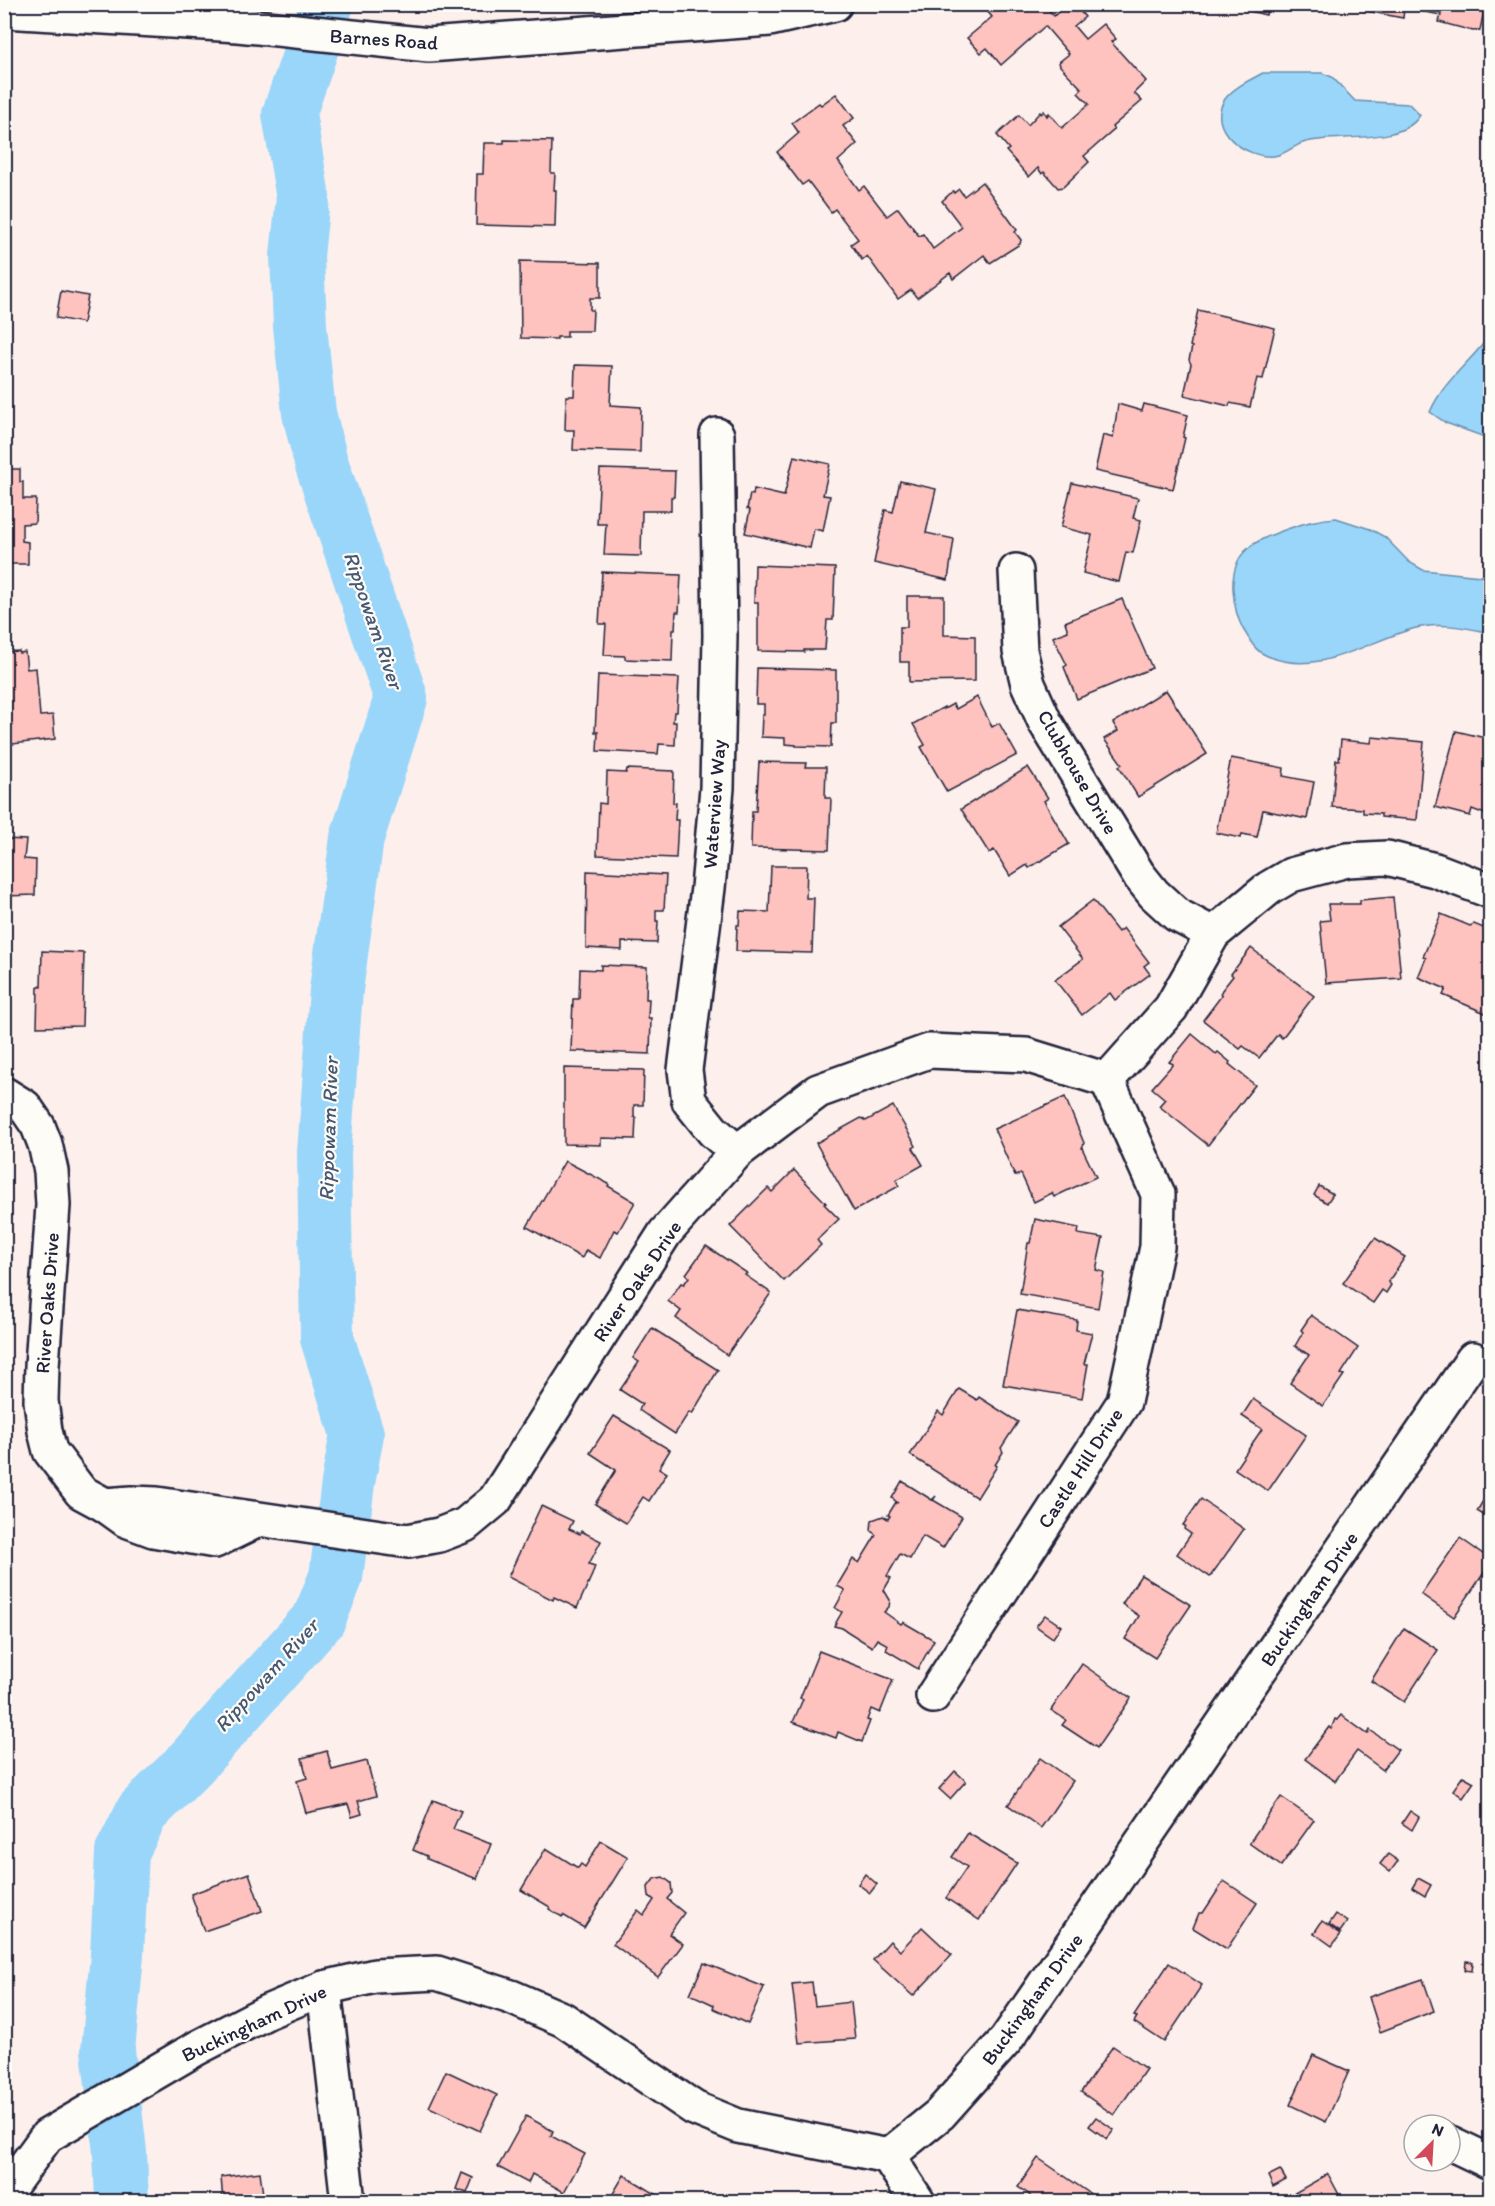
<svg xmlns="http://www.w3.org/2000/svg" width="1495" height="2206" viewBox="0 0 1495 2206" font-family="Itim,sans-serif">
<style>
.water{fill:#99d6fa;stroke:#698eae;stroke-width:1.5}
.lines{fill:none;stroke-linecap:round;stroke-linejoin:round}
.river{stroke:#99d6fa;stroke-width:54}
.building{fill:#fec2bf;stroke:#22223b;stroke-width:1.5}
.minor-casing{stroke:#22223b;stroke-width:38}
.minor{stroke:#fdfcf7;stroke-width:33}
.labels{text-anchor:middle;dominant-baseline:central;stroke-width:4.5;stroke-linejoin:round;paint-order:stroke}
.street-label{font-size:20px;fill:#22223b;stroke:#fdfcf7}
.water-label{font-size:21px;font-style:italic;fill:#465874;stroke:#fdfcf7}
</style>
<rect width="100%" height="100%" fill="#fdf0ec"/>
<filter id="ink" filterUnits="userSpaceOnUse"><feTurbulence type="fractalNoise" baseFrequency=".0167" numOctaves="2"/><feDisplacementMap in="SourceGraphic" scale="12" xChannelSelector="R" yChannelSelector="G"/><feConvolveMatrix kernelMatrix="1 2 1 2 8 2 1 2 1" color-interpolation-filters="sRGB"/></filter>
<g filter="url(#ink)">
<g class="water">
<path d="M1263,73H1322L1332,77L1355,101L1409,104L1420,115C1402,146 1334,133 1303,143C1293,146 1285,155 1274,156C1246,159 1205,129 1225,99C1234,87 1250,80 1263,73Z"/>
<path d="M1490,335V439L1446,423L1430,412C1444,380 1471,362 1490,335Z"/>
<path d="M1336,518L1370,529L1385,537L1409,562L1423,570L1490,577V633C1465,627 1435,621 1409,630C1365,643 1318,676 1270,657C1254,651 1252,643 1243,629C1236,616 1234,604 1233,590C1231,550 1255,541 1287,529C1304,523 1318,519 1336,518Z"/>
</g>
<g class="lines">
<polyline class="river" points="122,2202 120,2152 108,2050 117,1955 122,1852 142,1812 189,1765 319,1619 336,1577 348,1483 357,1434 327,1338 324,1153 336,990 357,838 401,698 321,462 309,413 300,326 297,256 303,198 289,114 327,4"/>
</g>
<g class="building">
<polygon points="981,4 1043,4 1054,16 1067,4 1074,4 1085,17 1074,26 1085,39 1103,24 1116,39 1111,42 1146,81 1134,93 1142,101 1112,127 1114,130 1084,156 1089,162 1063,187 1058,188 1044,172 1042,174 1038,168 1029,177 1006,151 1009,149 997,135 1019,115 1028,125 1040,112 1041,114 1044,111 1047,116 1049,113 1062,128 1089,104 1078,93 1082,89 1060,66 1059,62 1069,54 1045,26 1001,65 987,48 981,53 967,38 992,17"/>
<polygon points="1230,4 1268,4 1266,15 1229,6"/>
<polygon points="1270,4 1295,4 1294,8"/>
<polygon points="1361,4 1488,4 1487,11 1484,11 1480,30 1473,31 1439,22 1441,15 1404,8 1403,18 1361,10"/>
<polygon points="836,94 854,118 843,126 857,144 838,161 859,190 864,186 887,216 898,208 919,236 923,234 933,249 962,227 942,201 953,191 954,193 959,189 964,196 982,182 1017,230 1015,232 1021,240 1020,244 990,263 984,255 953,279 950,273 917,298 911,290 898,299 867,256 862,260 851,244 858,239 835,209 831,212 808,181 802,185 777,152 799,133 792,123 819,103 821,105"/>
<polygon points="504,140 552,141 551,173 555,173 554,190 556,190 555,227 476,225 477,174 483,174 484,143 504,143"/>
<polygon points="520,261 600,263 600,298 590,298 590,310 593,310 592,331 567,331 567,337 557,337 557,339 521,338"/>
<polygon points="61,291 88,296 83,323 56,318"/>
<polygon points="1198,310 1275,328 1263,379 1257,378 1250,407 1230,403 1229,406 1184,395 1191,364 1189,360 1192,347 1190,346"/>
<polygon points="575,365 612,366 610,405 641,407 640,452 573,450 574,430 565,430 566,396 574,396"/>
<polygon points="1118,404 1142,411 1144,404 1188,415 1183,437 1185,438 1173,489 1095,471 1103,435 1113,438"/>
<polygon points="794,456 830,464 823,495 830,496 823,531 814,529 810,548 745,533 750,510 747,509 750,494 753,495 754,489 784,496"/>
<polygon points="4,469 20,469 20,482 23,482 23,499 36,499 35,523 22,524 22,541 28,542 28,564 4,564"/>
<polygon points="600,469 675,471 674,497 671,497 671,511 642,511 641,556 604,555 606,524 597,524"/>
<polygon points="900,481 936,489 926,533 954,539 948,580 874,563 885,510 893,512"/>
<polygon points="1072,483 1138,498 1133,518 1141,520 1133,553 1126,552 1119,582 1083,573 1092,535 1061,527"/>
<polygon points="755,565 835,568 833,620 827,620 825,650 804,650 804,652 758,651 758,602 754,602"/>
<polygon points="602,572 681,575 679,612 676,612 675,630 673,630 672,661 625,659 625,656 604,655 606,624 599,624"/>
<polygon points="907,596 944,596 944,635 975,636 975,681 909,682 909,662 900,662 900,627 907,627"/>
<polygon points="1122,599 1152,668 1077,699 1064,667 1067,665 1053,637 1068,631 1065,622"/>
<polygon points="19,651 19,653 25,652 27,669 36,668 40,716 53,715 55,739 4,745 4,652"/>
<polygon points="757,668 836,670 836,723 832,723 831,747 796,746 796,745 785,744 785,738 761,737 762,715 764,715 764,704 756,704"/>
<polygon points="598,675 679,678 677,712 674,712 673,722 676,722 675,745 659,744 658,754 597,751 598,732 595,732"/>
<polygon points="1166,690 1207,754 1138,797 1119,766 1122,764 1104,739 1118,731 1113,723"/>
<polygon points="977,697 992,727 999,723 1017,755 947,792 921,747 925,745 913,724 944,707 944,709 953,704 956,709"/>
<polygon points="1456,731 1490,739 1490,816 1472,809 1470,816 1435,807"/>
<polygon points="1372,737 1424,742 1417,820 1381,817 1381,814 1363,813 1363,809 1332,807 1336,760 1339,760 1341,740 1371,743"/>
<polygon points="1231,758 1284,768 1283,776 1314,782 1307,819 1263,810 1257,837 1242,834 1241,838 1216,833"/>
<polygon points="759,762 806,763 805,767 826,767 825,798 831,798 829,850 751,848 752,811 756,811"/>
<polygon points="1028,767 1048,798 1044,801 1069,844 1029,868 1027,865 1010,876 994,850 989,853 961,809"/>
<polygon points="627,769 674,771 673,803 676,803 675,820 678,820 676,858 597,855 599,803 606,804 607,772 626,773"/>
<polygon points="4,809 6,809 5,820 7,820 5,839 26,840 24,859 36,860 35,895 4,896"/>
<polygon points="771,866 807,866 806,898 814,898 812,953 736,951 737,925 739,925 740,911 769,912"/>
<polygon points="587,871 666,875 664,910 656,910 656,921 658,921 657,943 622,942 622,950 586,948"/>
<polygon points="1393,897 1401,978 1326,983 1320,921 1330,920 1328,904 1360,904 1360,900"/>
<polygon points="1093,900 1118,932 1123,928 1149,962 1144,966 1150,974 1115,1000 1110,993 1082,1015 1055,980 1083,959 1058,927"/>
<polygon points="1441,914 1470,926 1474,924 1488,930 1490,929 1490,1015 1443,995 1446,989 1418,977 1426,958 1423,957"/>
<polygon points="1251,948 1314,996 1282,1038 1278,1034 1259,1058 1243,1046 1240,1049 1203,1020 1222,995 1220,994 1222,990 1233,976 1231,974"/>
<polygon points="42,951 84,953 82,1026 37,1027 38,987 41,987"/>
<polygon points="601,965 647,967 646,999 649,999 648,1018 651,1018 650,1054 571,1051 573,999 579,999 580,969 601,970"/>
<polygon points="1192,1034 1216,1054 1218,1052 1230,1062 1229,1064 1255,1085 1208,1145 1159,1106 1165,1099 1152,1088 1173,1064 1169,1062"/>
<polygon points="564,1068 644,1070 643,1105 634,1105 634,1117 636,1117 635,1139 601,1138 601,1145 564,1144"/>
<polygon points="1065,1097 1084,1143 1082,1148 1096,1177 1054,1197 1052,1193 1034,1202 1021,1174 1015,1176 994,1129"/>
<polygon points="893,1106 916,1146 913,1148 923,1165 896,1180 899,1186 854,1211 816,1143 861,1118 866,1121"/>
<polygon points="565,1161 609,1184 608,1186 635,1202 618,1232 614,1230 600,1258 586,1250 582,1258 527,1227"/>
<polygon points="794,1170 826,1203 824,1204 839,1219 817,1240 821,1245 784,1281 730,1226 768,1188 772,1192"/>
<polygon points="1319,1186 1333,1194 1327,1203 1314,1195"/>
<polygon points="1035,1219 1079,1228 1078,1234 1103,1238 1096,1270 1104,1272 1098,1308 1020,1294 1028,1243 1030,1243"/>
<polygon points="1375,1238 1405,1257 1388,1282 1391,1285 1386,1293 1382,1290 1373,1303 1343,1283"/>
<polygon points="706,1246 747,1273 745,1275 771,1293 727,1355 676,1318 681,1311 668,1301 681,1283 684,1284 689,1277 686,1274"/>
<polygon points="1017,1310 1077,1320 1076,1330 1092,1333 1084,1364 1088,1364 1082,1398 1003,1385"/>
<polygon points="1311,1315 1358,1348 1341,1374 1344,1375 1323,1406 1290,1383 1309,1355 1295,1346 1303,1332 1301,1330"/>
<polygon points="652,1328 718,1370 692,1414 689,1412 675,1434 646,1415 639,1410 642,1404 620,1390 639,1362 633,1358"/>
<polygon points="959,1389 977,1400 979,1397 1018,1422 1001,1448 1003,1452 995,1465 997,1466 977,1498 910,1455 938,1411 943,1415"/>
<polygon points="1253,1399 1306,1435 1268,1491 1235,1469 1262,1429 1242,1416"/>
<polygon points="614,1416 670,1450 659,1468 667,1473 649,1501 643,1497 626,1523 595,1504 616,1470 590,1453"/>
<polygon points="902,1481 932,1500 936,1496 933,1500 962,1517 943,1548 923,1536 910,1559 900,1554 887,1576 891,1578 884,1590 890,1600 889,1607 884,1612 901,1624 903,1622 934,1640 918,1669 886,1650 888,1645 877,1639 872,1647 842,1628 834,1626 842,1612 835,1608 845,1590 837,1586 853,1559 859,1563 876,1535 871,1530 872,1520 883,1516 888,1519 890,1516 888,1515 896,1502 898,1503 892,1498"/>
<polygon points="1490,1489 1490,1519 1477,1511"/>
<polygon points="1201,1499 1244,1529 1210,1577 1177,1554 1191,1534 1184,1529 1185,1526 1183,1525"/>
<polygon points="541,1506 573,1521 569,1529 580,1534 581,1531 601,1541 589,1564 595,1566 592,1575 577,1608 554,1597 553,1600 508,1577"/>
<polygon points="1460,1538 1490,1559 1490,1564 1454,1617 1421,1594"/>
<polygon points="1141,1575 1191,1605 1155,1658 1125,1639 1139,1616 1122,1604"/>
<polygon points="1045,1615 1061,1626 1053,1638 1036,1626"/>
<polygon points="1404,1628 1438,1650 1404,1702 1371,1681"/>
<polygon points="819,1651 893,1680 880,1713 871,1709 867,1720 870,1721 862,1742 838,1732 836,1738 793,1722 803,1699 800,1698"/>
<polygon points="1082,1664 1131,1698 1097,1748 1062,1725 1066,1720 1051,1710"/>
<polygon points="1341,1715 1366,1733 1368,1734 1370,1730 1398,1750 1383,1770 1357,1751 1335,1781 1305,1759 1329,1727 1331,1729 1335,1719 1337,1720"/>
<polygon points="327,1751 332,1770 367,1761 376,1796 358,1801 362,1814 352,1817 348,1804 306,1813 297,1781 307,1778 302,1758"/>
<polygon points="1040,1758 1073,1781 1041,1828 1008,1805"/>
<polygon points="955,1771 966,1781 950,1799 939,1789"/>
<polygon points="1463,1776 1474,1782 1463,1798 1453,1790"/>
<polygon points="1281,1797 1314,1820 1281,1866 1249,1843"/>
<polygon points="433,1800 461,1811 453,1829 491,1844 477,1879 427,1859 427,1856 413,1850"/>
<polygon points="1410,1811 1419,1817 1412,1830 1402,1823"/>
<polygon points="968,1833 1017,1863 979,1920 946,1898 967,1867 952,1857"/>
<polygon points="601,1841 628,1857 584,1928 563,1915 562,1917 549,1909 550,1907 521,1890 546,1848 578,1868 581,1864 585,1867"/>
<polygon points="1388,1854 1398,1861 1390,1872 1380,1864"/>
<polygon points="249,1873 262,1911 204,1931 191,1894"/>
<polygon points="865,1874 877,1884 870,1893 858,1884"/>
<polygon points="663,1877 671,1883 672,1893 667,1899 684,1913 669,1934 683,1944 658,1977 613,1944 638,1910 644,1915 654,1900 649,1896 648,1887 654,1879"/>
<polygon points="1418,1878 1431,1885 1425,1896 1412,1888"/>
<polygon points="1224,1881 1257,1903 1227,1949 1193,1928 1199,1913 1203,1913"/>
<polygon points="1336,1914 1347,1922 1340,1932 1329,1924"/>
<polygon points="1322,1921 1341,1934 1332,1946 1314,1933"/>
<polygon points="922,1927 952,1955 913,1996 873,1960 890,1941 900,1951"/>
<polygon points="1466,1961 1473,1962 1472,1971 1465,1970"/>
<polygon points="704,1963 764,1987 748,2024 713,2008 714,2005 690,1994"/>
<polygon points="1169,1963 1202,1985 1164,2042 1134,2022 1137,2017 1134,2016"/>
<polygon points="1423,1979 1434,2011 1380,2032 1369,1997"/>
<polygon points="812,1982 815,2006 851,2002 855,2039 799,2043 792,1984"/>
<polygon points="1113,2046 1146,2069 1114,2115 1081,2092"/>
<polygon points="1313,2055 1349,2071 1326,2122 1290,2105"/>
<polygon points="446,2071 497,2095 480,2131 429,2107"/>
<polygon points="526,2116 553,2131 551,2136 585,2154 564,2192 532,2174 528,2183 498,2167"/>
<polygon points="1096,2117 1114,2130 1107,2139 1089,2126"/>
<polygon points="1038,2158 1095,2197 1092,2202 1036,2202 1029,2197 1030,2195 1018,2187"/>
<polygon points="1280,2170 1286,2180 1273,2187 1268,2176"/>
<polygon points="260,2172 264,2202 223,2202 221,2177"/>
<polygon points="462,2173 473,2178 467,2193 456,2189"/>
<polygon points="1328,2174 1343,2202 1294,2202 1291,2195"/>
<polygon points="624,2175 669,2202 608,2202"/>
</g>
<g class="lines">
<defs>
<g id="minor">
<polyline points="4,11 238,25 429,45 770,19 835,4"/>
<polyline points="717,435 720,635 717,788 708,888 685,1070 689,1101 713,1131 737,1152"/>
<polyline points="1016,571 1020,651 1028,684 1045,722 1138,874 1154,894 1177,915 1213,934"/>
<polyline points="4,1094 25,1107 38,1126 45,1144 51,1171 53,1205 42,1366 41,1401 45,1431 50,1451 81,1492 105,1505 126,1520 153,1530 215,1541 258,1520"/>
<polyline points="105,1505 131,1503 157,1504 408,1541 439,1535 465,1525 495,1500 665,1233 737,1152 818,1091 929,1051 1026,1055 1107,1080 1171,1008 1213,934 1269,888 1291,875 1347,860 1387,858 1435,870 1490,891"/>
<polyline points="933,1696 1124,1402 1157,1247 1158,1194 1107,1080"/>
<polyline points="324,1988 348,2202"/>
<polyline points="1450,2143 1490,2162"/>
<polyline points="888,2156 918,2202"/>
<polyline points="4,2195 47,2136 197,2048 267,2012 324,1988 375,1976 437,1973 511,1997 564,2020 694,2108 738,2126 888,2156 940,2114 1006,2040 1473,1359"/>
</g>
</defs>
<use href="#minor" class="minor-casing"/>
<use href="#minor" class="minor"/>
</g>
</g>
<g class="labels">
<g class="street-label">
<text transform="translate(384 39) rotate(4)">Barnes Road</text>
<text transform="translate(1078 772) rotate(60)">Clubhouse Drive</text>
<text transform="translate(714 804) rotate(-86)">Waterview Way</text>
<text transform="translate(637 1281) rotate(-56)">River Oaks Drive</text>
<text transform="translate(47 1303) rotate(-86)">River Oaks Drive</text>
<text transform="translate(1080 1468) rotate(-57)">Castle Hill Drive</text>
<text transform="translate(1309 1599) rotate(-56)">Buckingham Drive</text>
<text transform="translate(1032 1999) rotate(-54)">Buckingham Drive</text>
<text transform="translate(254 2023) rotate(-25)">Buckingham Drive</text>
</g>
<g class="water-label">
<text transform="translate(374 620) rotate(71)">Rippowam River</text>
<text transform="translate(328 1129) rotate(-88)">Rippowam River</text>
<text transform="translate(266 1675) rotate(-48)">Rippowam River</text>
</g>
</g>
<rect width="1495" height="2206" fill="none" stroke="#fdfcf7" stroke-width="24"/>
<rect x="12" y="12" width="1471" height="2182" fill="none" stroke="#22223b" stroke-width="2" filter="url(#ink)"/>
<g transform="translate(1432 2143) rotate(24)"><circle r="28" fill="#fdfcf7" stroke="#a5a5ac" stroke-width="1.5"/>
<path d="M0-4.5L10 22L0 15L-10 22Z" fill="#d1495b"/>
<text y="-9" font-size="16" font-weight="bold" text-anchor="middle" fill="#22223b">N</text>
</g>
</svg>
